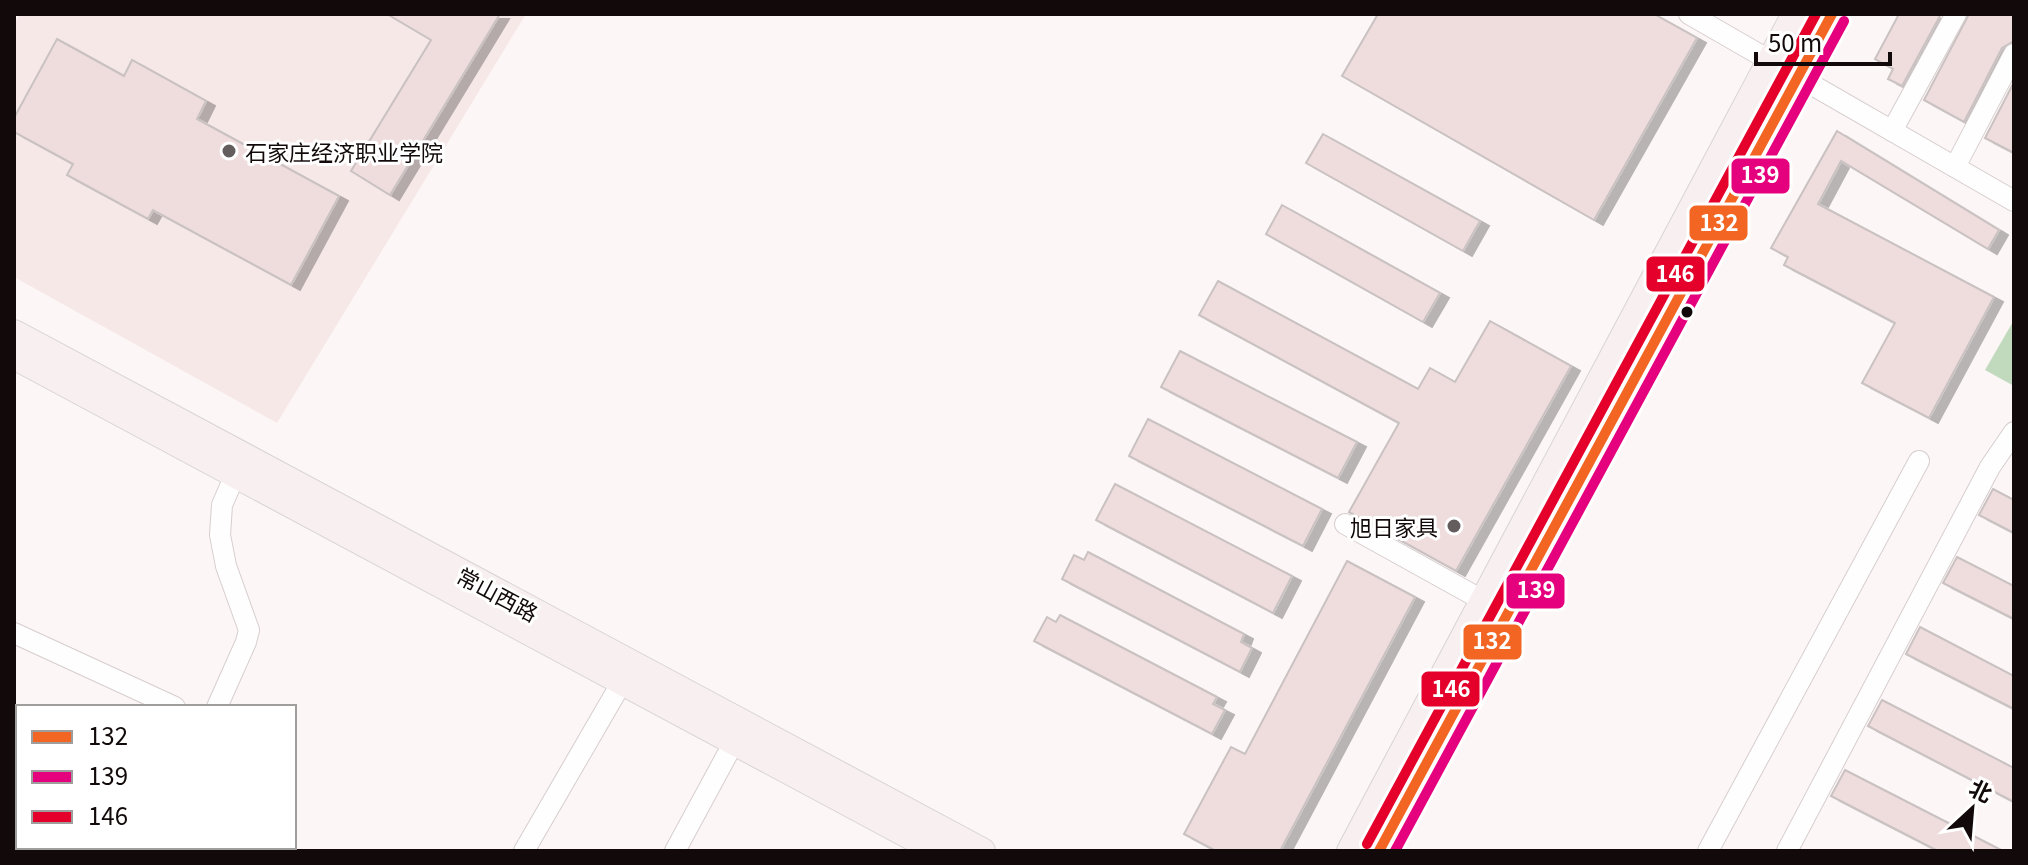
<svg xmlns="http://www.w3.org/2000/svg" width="2028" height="865" viewBox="0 0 2028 865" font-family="Georgia,'Noto Sans SC',serif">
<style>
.built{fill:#f7e8e8}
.forest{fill:#c1dabe}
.building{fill:#efdddd;stroke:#cac2c2;stroke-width:2;filter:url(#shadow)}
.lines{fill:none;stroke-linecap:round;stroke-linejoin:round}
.minor-casing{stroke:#d7cece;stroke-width:22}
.major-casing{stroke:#d8d4d4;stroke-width:28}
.minor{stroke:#fffefe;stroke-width:20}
.major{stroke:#f8f0f0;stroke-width:26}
.bus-1-casing{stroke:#fff;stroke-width:16}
.bus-2-casing{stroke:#fff;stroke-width:16}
.bus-3-casing{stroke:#fff;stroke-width:16}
.bus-1{stroke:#f26522;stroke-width:10}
.bus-2{stroke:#e5007d;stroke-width:10}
.bus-3{stroke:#e4002b;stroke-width:10}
.poi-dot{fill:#645d5d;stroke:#fff;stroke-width:3}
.bus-dot{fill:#120a0a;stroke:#fff;stroke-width:3}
.labels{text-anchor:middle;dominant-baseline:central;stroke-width:6;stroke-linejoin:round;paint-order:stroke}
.poi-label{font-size:22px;fill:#120a0a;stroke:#fff;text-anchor:start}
.street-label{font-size:22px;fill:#120a0a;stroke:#fff}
.line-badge{stroke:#fff;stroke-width:3}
.badge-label{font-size:22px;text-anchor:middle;font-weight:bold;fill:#fff}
</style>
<defs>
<filter id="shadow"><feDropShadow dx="9" dy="5" stdDeviation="0" flood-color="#0004"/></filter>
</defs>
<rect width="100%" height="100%" fill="#fcf6f6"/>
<polygon class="built" points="20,14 526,14 277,423 14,277 14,24"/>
<polygon class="forest" points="2014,320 2014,386 1985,370"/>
<g class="building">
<polygon points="387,14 500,14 390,195 351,171 431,40"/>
<polygon points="1378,14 1654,14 1697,38 1594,220 1342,76"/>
<polygon points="1899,14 1941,14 1902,86 1888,79 1893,69 1875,59"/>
<polygon points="1969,14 2014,14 2014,41 2002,48 1964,122 1924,100"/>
<polygon points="57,39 124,76 132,60 206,101 197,119 339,196 291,285 153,210 148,219 67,175 73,164 14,132 14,118"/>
<polygon points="2014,82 2014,153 1985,138"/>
<polygon points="1837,131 1999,230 1988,249 1841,161 1818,204 1994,297 1929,418 1862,383 1895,323 1784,265 1788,257 1771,248"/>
<polygon points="1323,134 1480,221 1463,251 1306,163"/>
<polygon points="1282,205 1440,293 1423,322 1266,234"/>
<polygon points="1218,281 1418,389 1430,368 1455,382 1490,321 1571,366 1456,571 1349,512 1399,423 1199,315"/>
<polygon points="1180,351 1357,442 1338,478 1161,387"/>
<polygon points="1148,419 1322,509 1303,546 1129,456"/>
<polygon points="1115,484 1292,576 1273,613 1096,520"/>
<polygon points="1993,489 2014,500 2014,533 1979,515"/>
<polygon points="1088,552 1244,634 1241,642 1252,648 1240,672 1062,579 1074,555 1084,560"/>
<polygon points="1957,557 2014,586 2014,619 1943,583"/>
<polygon points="1347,561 1415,597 1280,851 1216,851 1184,834 1231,747 1245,754"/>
<polygon points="1060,615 1217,697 1213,704 1225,710 1212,734 1034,641 1047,617 1056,622"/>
<polygon points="1920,627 2014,676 2014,709 1906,654"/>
<polygon points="1882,700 2014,768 2014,802 1868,726"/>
<polygon points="1845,770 2003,851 1938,851 1831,796"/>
</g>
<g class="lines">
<defs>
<g id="minor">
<polyline points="1689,14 2014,201"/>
<polyline points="1892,131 1956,14"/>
<polyline points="1955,167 2014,54"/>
<polyline points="1345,524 1484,601"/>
<polyline points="14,633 175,707"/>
<polyline points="217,707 246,642 249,630 226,566 220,535 222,505 235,475"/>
<polyline points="152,851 153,847"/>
<polyline points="524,851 622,682"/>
<polyline points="675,851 734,742"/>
<polyline points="1708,851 1919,461"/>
<polyline points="1787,851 1990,467 2014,432"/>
</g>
<g id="major">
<polyline points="14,333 982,851"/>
<polyline points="14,356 938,851"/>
<polyline points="1350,851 1795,14"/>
<polyline points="1379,851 1832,14"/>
</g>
</defs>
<use href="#minor" class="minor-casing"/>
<use href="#major" class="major-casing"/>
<use href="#minor" class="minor"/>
<use href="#major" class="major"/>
<defs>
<polyline id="bus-1" points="1379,851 1832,14"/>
<polyline id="bus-2" points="1395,851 1844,21"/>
<polyline id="bus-3" points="1367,844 1816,14"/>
</defs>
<use href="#bus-1" class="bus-1-casing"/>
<use href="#bus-2" class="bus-2-casing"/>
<use href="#bus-3" class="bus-3-casing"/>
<use href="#bus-1" class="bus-1"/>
<use href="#bus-2" class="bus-2"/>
<use href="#bus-3" class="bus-3"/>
</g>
<g class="poi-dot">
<circle cx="229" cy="151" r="8"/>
<circle cx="1454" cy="526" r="8"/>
</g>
<circle class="bus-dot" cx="1687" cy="312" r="7"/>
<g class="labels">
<g class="poi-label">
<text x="245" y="151">石家庄经济职业学院</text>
<text x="1438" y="526" text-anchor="end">旭日家具</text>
</g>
<g class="street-label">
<text transform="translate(498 593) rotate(28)">常山西路</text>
</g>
</g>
<g class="line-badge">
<rect x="1730" y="157" width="61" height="38" rx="8" fill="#e5007d"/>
<rect x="1688" y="204" width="61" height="38" rx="8" fill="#f26522"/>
<rect x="1645" y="255" width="61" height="38" rx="8" fill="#e4002b"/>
<rect x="1505" y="572" width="61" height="38" rx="8" fill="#e5007d"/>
<rect x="1462" y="623" width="61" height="38" rx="8" fill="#f26522"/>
<rect x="1420" y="670" width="61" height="38" rx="8" fill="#e4002b"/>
</g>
<g class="badge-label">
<text x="1760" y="183">139</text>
<text x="1719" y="231">132</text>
<text x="1675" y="282">146</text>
<text x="1536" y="598">139</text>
<text x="1492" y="649">132</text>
<text x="1451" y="697">146</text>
</g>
<rect width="2028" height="865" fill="none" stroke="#120a0a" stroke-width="32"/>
<rect x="16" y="705" width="280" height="144" fill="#ffffff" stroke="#a09d9d" stroke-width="2"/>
<rect x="32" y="731" width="40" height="12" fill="#f26522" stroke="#a09d9d" stroke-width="2"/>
<text x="88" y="745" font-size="24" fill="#120a0a">132</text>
<rect x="32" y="771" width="40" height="12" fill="#e5007d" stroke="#a09d9d" stroke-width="2"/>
<text x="88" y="785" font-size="24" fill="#120a0a">139</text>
<rect x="32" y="811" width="40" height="12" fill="#e4002b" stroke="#a09d9d" stroke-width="2"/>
<text x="88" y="825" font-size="24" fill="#120a0a">146</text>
<g transform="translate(1972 809) rotate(26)" stroke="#ffffff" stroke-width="6" paint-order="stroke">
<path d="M0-6L14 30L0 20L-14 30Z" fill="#120a0a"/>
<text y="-12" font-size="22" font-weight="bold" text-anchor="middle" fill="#120a0a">北</text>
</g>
<path d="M1756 52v12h134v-12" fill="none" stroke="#120a0a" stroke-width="4"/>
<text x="1768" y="52" font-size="24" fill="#120a0a" stroke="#ffffff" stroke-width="6" paint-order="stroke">50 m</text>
</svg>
